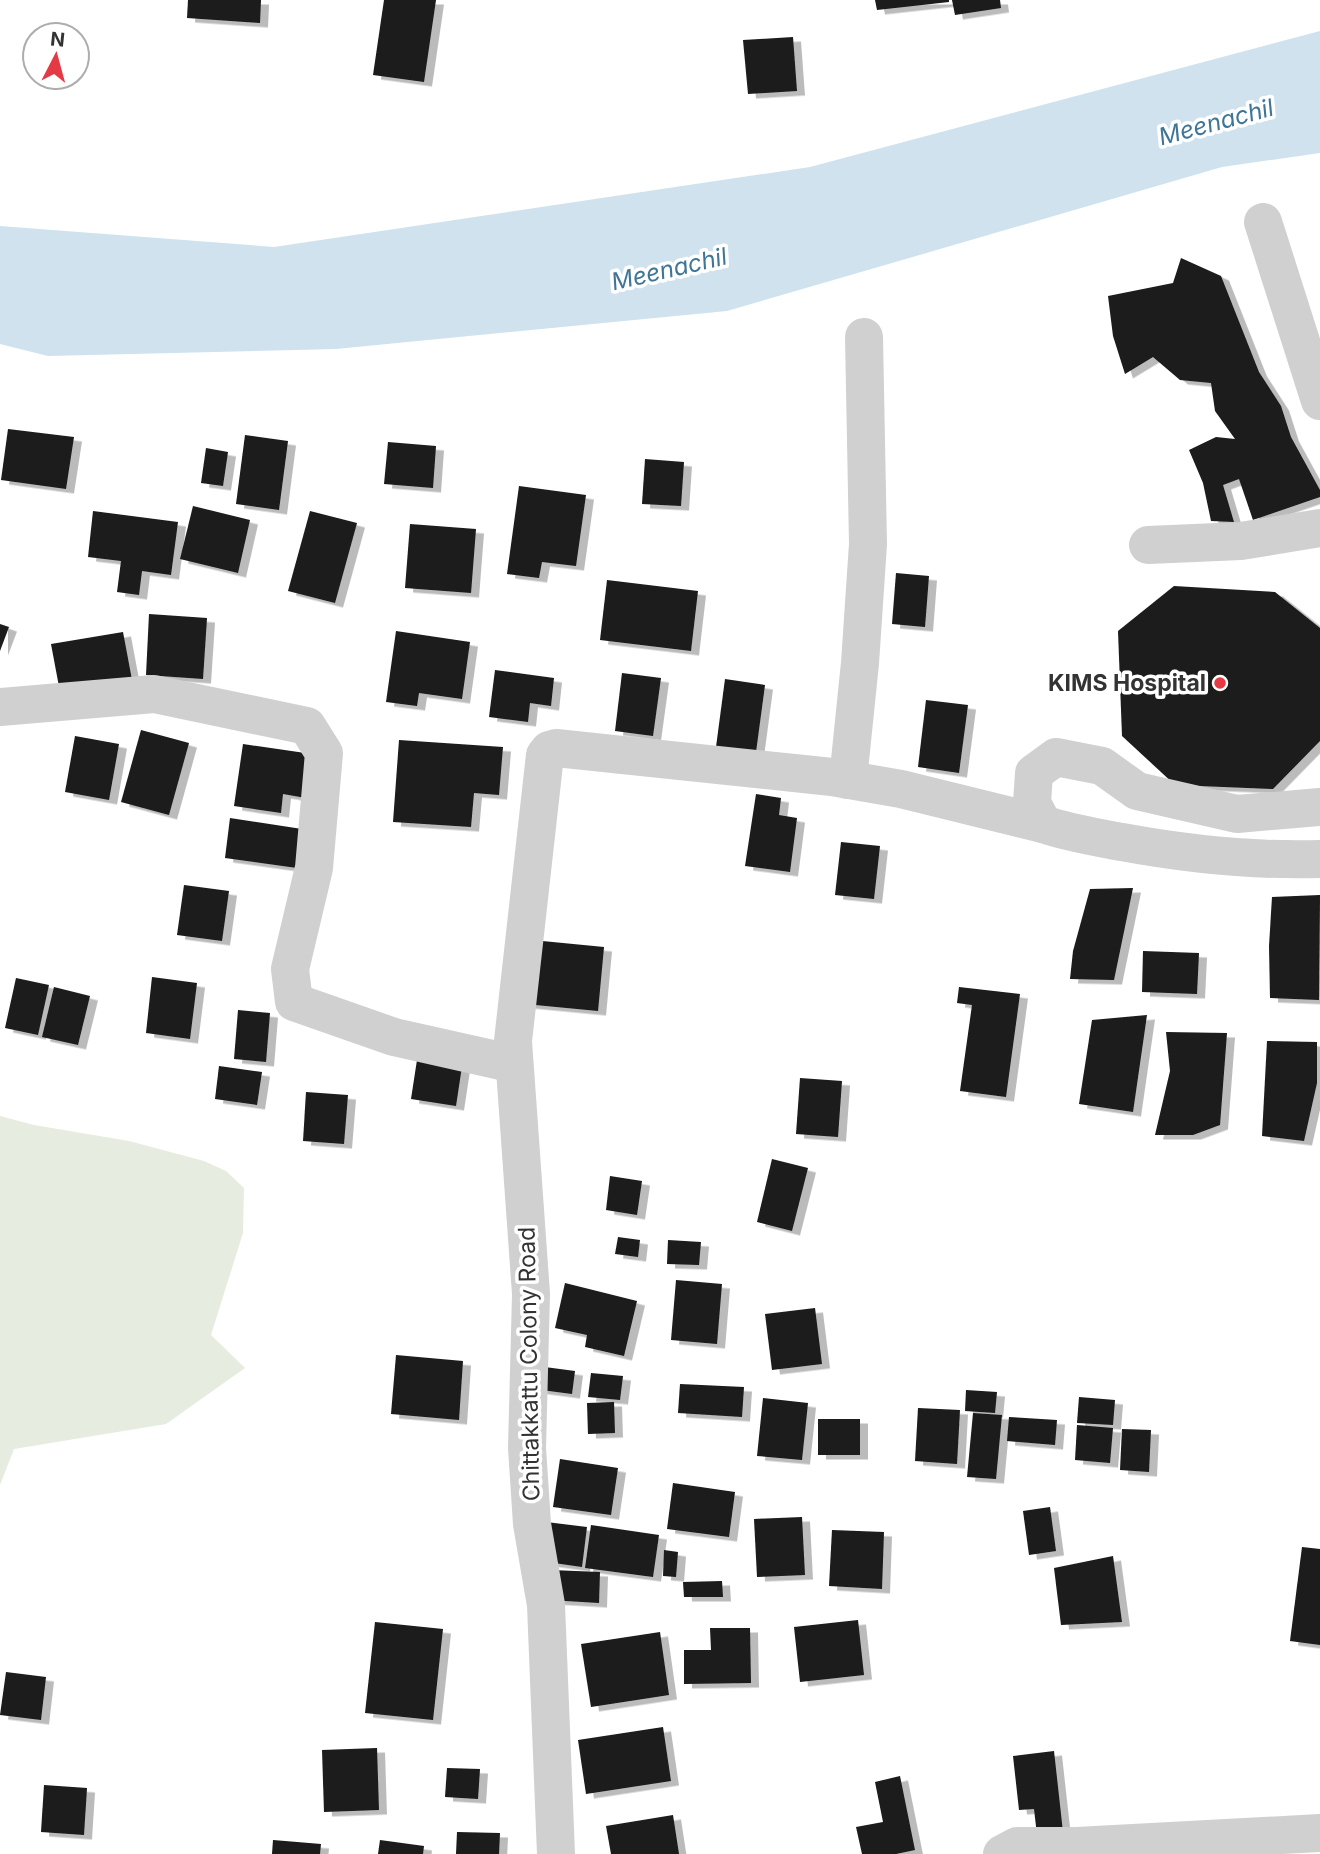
<svg xmlns="http://www.w3.org/2000/svg" width="1320" height="1854" viewBox="0 0 1320 1854" font-family="Inter,sans-serif">
<style>
.green{fill:#e6ecdf}
.water{fill:#cfe2ee}
.building{fill:#1a1a1a;filter:url(#shadow)}
.lines{fill:none;stroke-linecap:round;stroke-linejoin:round}
.minor{stroke:#d0d0d0;stroke-width:38}
.poi-dot{fill:#e63946;stroke:#fff;stroke-width:2.5}
.labels{text-anchor:middle;dominant-baseline:central;stroke-width:7;stroke-linejoin:round;paint-order:stroke}
.poi-label{font-size:23px;font-weight:bold;fill:#333;stroke:#fff;text-anchor:end}
.street-label{font-size:23px;fill:#333;stroke:#fff}
.water-label{font-size:24px;font-style:italic;fill:#3f7597;stroke:#fff}
</style>
<defs>
<filter id="shadow"><feDropShadow dx="8" dy="4.5" stdDeviation="0" flood-color="#0004"/></filter>
</defs>
<rect width="100%" height="100%" fill="#fff"/>
<polygon class="green" points="0,1116 34,1125 129,1141 204,1161 226,1171 244,1188 243,1233 211,1335 245,1368 166,1424 14,1449 0,1485"/>
<polygon class="water" points="1320,31 1320,153 1222,167 727,311 336,349 48,356 0,344 0,226 274,247 810,167"/>
<g class="building">
<polygon points="188,0 261,0 260,23 187,18"/>
<polygon points="384,0 436,0 424,82 373,75"/>
<polygon points="875,0 949,0 949,2 877,10"/>
<polygon points="952,0 1000,0 1001,8 955,15"/>
<polygon points="793,37 797,91 748,94 743,40"/>
<polygon points="1181,258 1221,276 1259,372 1281,406 1291,437 1320,490 1320,497 1253,520 1239,479 1223,485 1234,522 1211,521 1203,483 1189,450 1216,437 1235,439 1215,411 1211,383 1180,380 1153,357 1125,374 1113,336 1108,296 1173,283"/>
<polygon points="8,429 74,437 66,489 1,480"/>
<polygon points="245,435 288,441 279,510 236,504"/>
<polygon points="388,442 436,446 433,488 384,484"/>
<polygon points="206,448 228,452 223,486 201,483"/>
<polygon points="645,459 684,462 681,506 642,504"/>
<polygon points="519,486 586,495 576,566 542,562 539,578 507,574"/>
<polygon points="193,506 250,520 238,573 180,559"/>
<polygon points="93,511 178,522 171,575 142,571 139,595 117,592 121,561 88,557"/>
<polygon points="310,511 357,523 335,603 288,591"/>
<polygon points="410,524 476,529 471,593 405,588"/>
<polygon points="896,573 929,576 925,627 892,624"/>
<polygon points="607,580 698,591 691,651 600,640"/>
<polygon points="1174,586 1275,592 1320,628 1320,741 1273,789 1175,785 1122,736 1118,631"/>
<polygon points="149,614 207,618 203,679 146,675"/>
<polygon points="0,624 9,627 0,651"/>
<polygon points="396,631 470,642 462,699 419,693 417,706 386,702"/>
<polygon points="123,632 132,680 60,692 51,644"/>
<polygon points="495,670 554,678 551,706 530,703 528,722 489,717"/>
<polygon points="622,673 661,678 653,736 615,731"/>
<polygon points="725,679 765,685 756,752 716,747"/>
<polygon points="926,700 968,705 959,773 918,767"/>
<polygon points="141,730 189,743 169,815 121,802"/>
<polygon points="75,736 119,744 109,800 65,792"/>
<polygon points="399,740 503,747 499,795 474,793 471,827 393,822"/>
<polygon points="243,744 312,754 306,798 283,794 281,813 234,806"/>
<polygon points="756,794 781,798 779,815 797,818 790,872 745,866"/>
<polygon points="230,818 302,829 297,868 225,858"/>
<polygon points="841,842 880,846 874,899 835,895"/>
<polygon points="184,885 229,891 222,941 177,935"/>
<polygon points="1133,888 1114,980 1070,979 1073,951 1090,889"/>
<polygon points="1320,895 1319,1000 1270,998 1269,946 1272,897"/>
<polygon points="532,940 604,947 598,1011 525,1004"/>
<polygon points="1143,951 1199,953 1197,994 1142,992"/>
<polygon points="152,977 197,983 190,1039 146,1033"/>
<polygon points="16,978 49,985 38,1035 5,1028"/>
<polygon points="54,987 90,996 78,1045 42,1037"/>
<polygon points="959,987 1020,994 1006,1097 960,1091 972,1005 957,1003"/>
<polygon points="238,1010 270,1013 266,1062 234,1059"/>
<polygon points="1147,1015 1133,1112 1079,1104 1092,1020"/>
<polygon points="1166,1032 1227,1033 1220,1125 1193,1135 1155,1135 1170,1071"/>
<polygon points="1267,1041 1317,1042 1317,1083 1304,1141 1262,1136"/>
<polygon points="419,1047 464,1053 456,1106 411,1099"/>
<polygon points="219,1066 262,1072 257,1105 215,1099"/>
<polygon points="800,1078 842,1081 838,1137 796,1134"/>
<polygon points="306,1092 348,1095 344,1144 303,1141"/>
<polygon points="772,1159 808,1168 792,1231 757,1222"/>
<polygon points="610,1176 642,1181 637,1215 606,1210"/>
<polygon points="618,1237 640,1240 638,1257 615,1254"/>
<polygon points="668,1240 701,1242 699,1265 667,1264"/>
<polygon points="676,1280 722,1284 717,1344 671,1340"/>
<polygon points="565,1283 637,1301 624,1356 585,1347 587,1335 555,1328"/>
<polygon points="815,1308 822,1364 772,1370 765,1314"/>
<polygon points="396,1355 463,1361 459,1420 391,1414"/>
<polygon points="537,1366 575,1371 572,1394 534,1389"/>
<polygon points="591,1373 623,1376 620,1400 588,1397"/>
<polygon points="680,1384 744,1387 742,1417 678,1413"/>
<polygon points="966,1390 997,1392 995,1413 965,1411"/>
<polygon points="1079,1397 1115,1400 1113,1425 1077,1423"/>
<polygon points="763,1398 808,1403 802,1460 757,1456"/>
<polygon points="614,1402 615,1433 588,1434 587,1403"/>
<polygon points="918,1408 960,1410 957,1464 915,1461"/>
<polygon points="973,1413 1002,1415 996,1479 967,1477"/>
<polygon points="1009,1417 1057,1420 1055,1445 1007,1441"/>
<rect x="818" y="1419" width="42" height="36"/>
<polygon points="1077,1425 1113,1428 1110,1463 1075,1460"/>
<polygon points="1122,1429 1151,1430 1149,1472 1120,1470"/>
<polygon points="560,1459 618,1468 611,1515 553,1507"/>
<polygon points="673,1483 735,1492 729,1537 667,1529"/>
<polygon points="1050,1507 1056,1551 1029,1555 1023,1511"/>
<polygon points="802,1517 805,1575 757,1577 754,1519"/>
<polygon points="538,1521 587,1527 582,1567 533,1560"/>
<polygon points="591,1525 659,1535 653,1577 585,1568"/>
<polygon points="832,1530 884,1532 882,1589 829,1586"/>
<polygon points="1302,1547 1320,1549 1320,1645 1290,1641"/>
<polygon points="664,1550 678,1552 676,1577 663,1576"/>
<polygon points="1113,1556 1122,1622 1061,1625 1054,1568"/>
<polygon points="551,1570 600,1572 599,1603 549,1600"/>
<polygon points="722,1581 723,1597 684,1597 683,1582"/>
<polygon points="858,1620 864,1675 800,1682 794,1627"/>
<polygon points="375,1622 443,1629 433,1720 365,1713"/>
<polygon points="710,1628 750,1628 751,1683 684,1684 684,1650 711,1650"/>
<polygon points="660,1632 669,1695 591,1707 581,1644"/>
<polygon points="6,1672 46,1677 41,1720 0,1715"/>
<polygon points="663,1727 671,1781 586,1794 578,1740"/>
<polygon points="377,1748 379,1810 324,1812 322,1750"/>
<polygon points="1054,1751 1063,1832 1037,1835 1034,1809 1019,1810 1013,1756"/>
<polygon points="447,1768 480,1769 478,1799 445,1797"/>
<polygon points="900,1776 915,1850 896,1854 862,1854 856,1827 883,1822 875,1782"/>
<polygon points="44,1785 87,1788 84,1835 41,1832"/>
<polygon points="673,1815 679,1854 611,1854 606,1826"/>
<polygon points="457,1832 500,1833 499,1854 456,1854"/>
<polygon points="273,1840 321,1844 320,1854 272,1854"/>
<polygon points="380,1840 424,1846 423,1854 378,1854"/>
</g>
<g class="lines">
<g class="minor">
<polyline points="1263,222 1320,401"/>
<polyline points="1148,545 1241,541 1320,528"/>
<polyline points="0,707 154,694 307,726 324,753 314,868 290,969 294,1002 394,1037 514,1064"/>
<polyline points="848,780 860,663 868,544 864,337"/>
<path d="M1320,807L1237,814L1137,791L1102,766L1056,757L1034,773L1032,803L1043,824C1069,833 1095,837 1122,842C1187,854 1254,861 1320,859"/>
<polyline points="556,1854 546,1605 532,1524 527,1448 531,1294 513,1041 545,755 549,750 556,748 832,777 901,789 1043,824"/>
<polyline points="1002,1854 1017,1846 1077,1846 1320,1833"/>
</g>
</g>
<circle class="poi-dot" cx="1220" cy="683" r="7"/>
<g class="labels">
<g class="poi-label">
<text x="1206" y="683">KIMS Hospital</text>
</g>
<g class="street-label">
<text transform="translate(529 1364) rotate(-91)">Chittakkattu Colony Road</text>
</g>
<g class="water-label">
<text transform="translate(1216 122) rotate(-15)">Meenachil</text>
<text transform="translate(669 269) rotate(-13)">Meenachil</text>
</g>
</g>
<g transform="translate(56 56) rotate(6)"><circle r="33" fill="#ffffff" stroke="#adadad" stroke-width="2"/>
<path d="M0-5L12 26L0 18L-12 26Z" fill="#e63946"/>
<text y="-10" font-size="19" font-weight="bold" text-anchor="middle" fill="#333333">N</text>
</g>
</svg>
